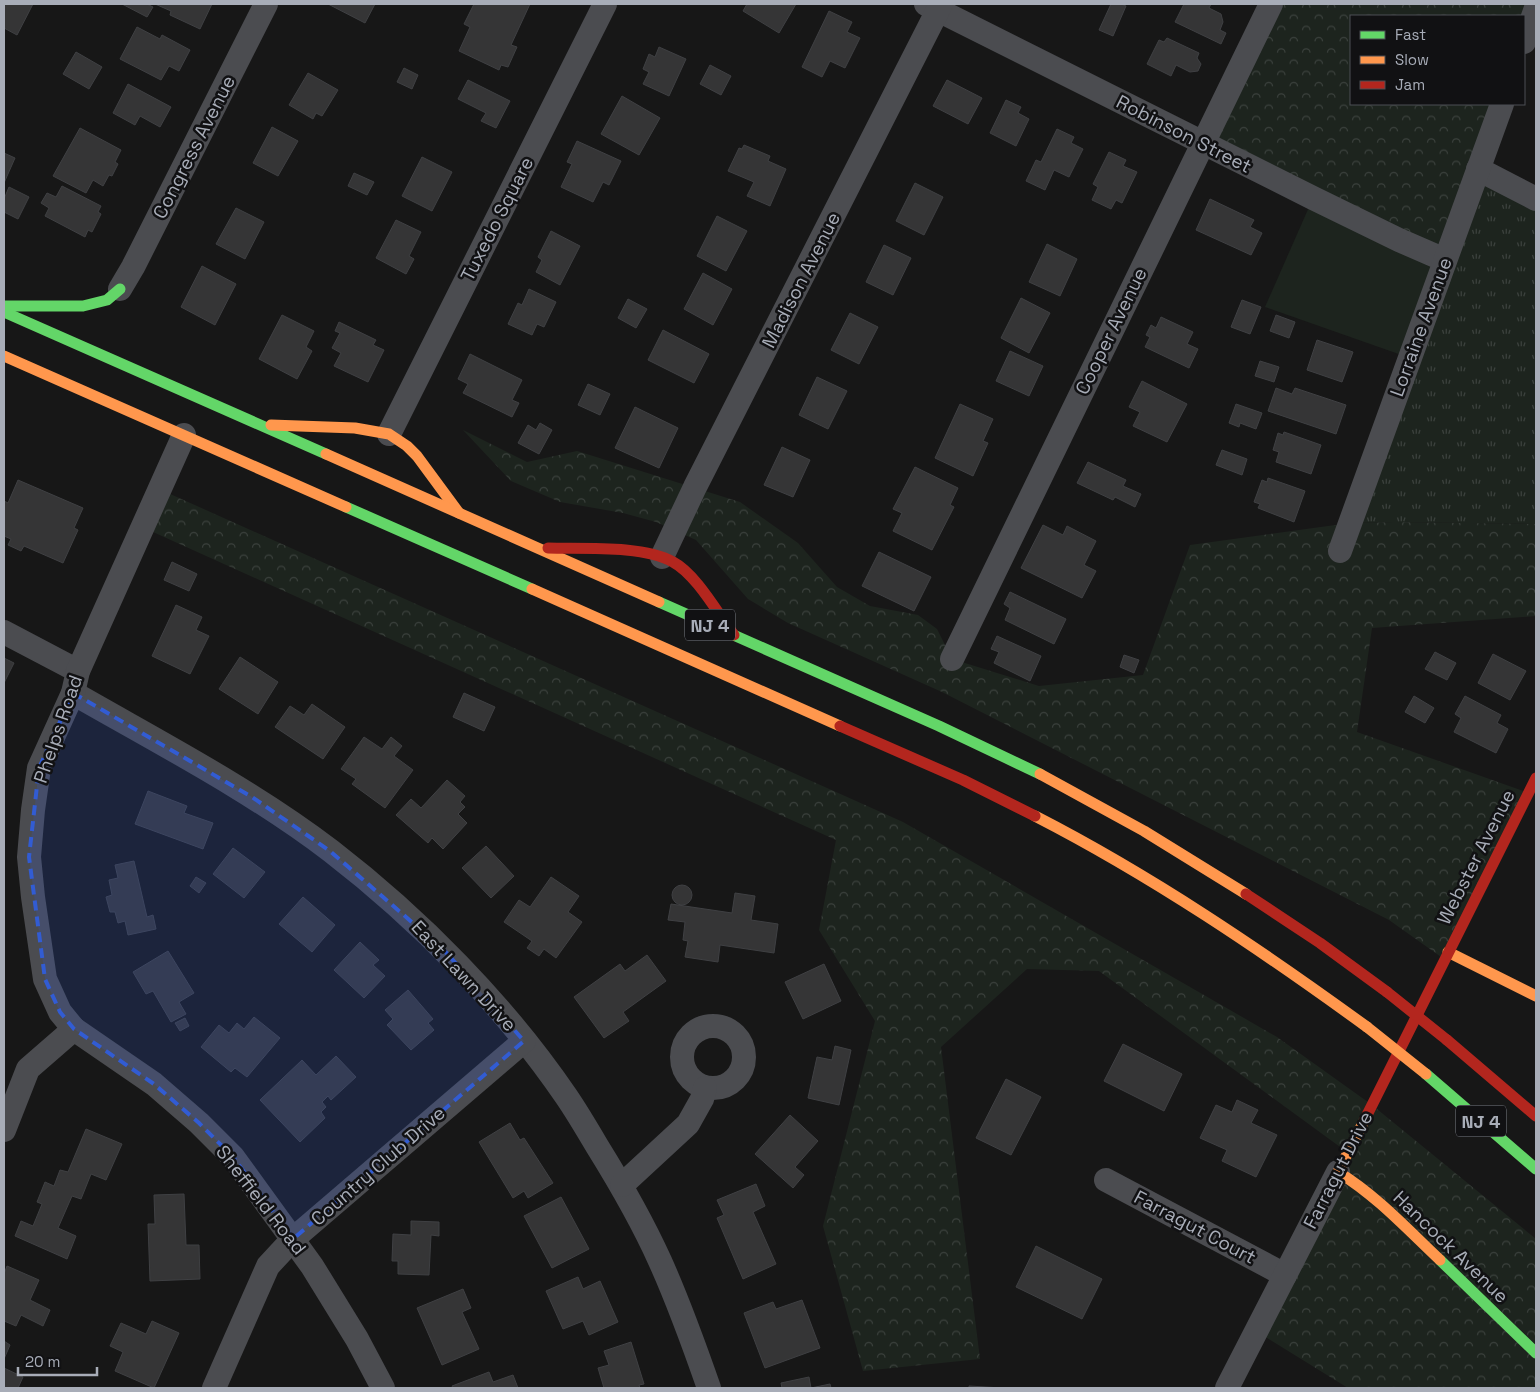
<svg xmlns="http://www.w3.org/2000/svg" width="1540" height="1392" viewBox="0 0 1540 1392" font-family="'Space Grotesk',sans-serif">
<style>
.grass{fill:#1d241e}
.forest{fill:url(#forest-crowns)}
.park{fill:url(#park-tufts)}
.building{fill:#353536;stroke:#3f4043}
.lines{fill:none;stroke-linecap:round;stroke-linejoin:round}
.street{stroke:#4b4c50;stroke-width:24}
.fast{stroke:#63d668;stroke-width:11}
.slow{stroke:#ff974d;stroke-width:11}
.jam{stroke:#b3261e;stroke-width:11}
.slow-bridge{stroke:#ff974d;stroke-width:11}
.jam-bridge{stroke:#b3261e;stroke-width:11}
.marked{fill:#325cd3;fill-opacity:0.2;stroke:#325cd3;stroke-width:4;stroke-dasharray:10 6;stroke-linejoin:round}
.labels{text-anchor:middle;dominant-baseline:central;stroke-width:5;stroke-linejoin:round;paint-order:stroke}
.shield{fill:#111113;stroke:#7b7e86;stroke-width:1}
.shield-label{font-size:18px;font-weight:bold;fill:#a8adb8}
.street-label{font-size:19px;fill:#a8adb8;stroke:#111113}
</style>
<defs>
<pattern id="forest-crowns" width="20" height="18" patternUnits="userSpaceOnUse" patternTransform="scale(1.25)"><rect width="20" height="18" fill="#1d241e"/><path d="M2 6a3 3 0 1 1 6 0M12 15a3 3 0 1 1 6 0" fill="none" stroke="#3b413d"/></pattern>
<pattern id="park-tufts" width="24" height="20" patternUnits="userSpaceOnUse" patternTransform="scale(1.25)"><rect width="24" height="20" fill="#1d241e"/><path d="M3 7l-1-3M5 7V3M7 7l1-3M15 17l-1-3M17 17v-4M19 17l1-3" fill="none" stroke="#3b413d"/></pattern>
</defs>
<rect width="100%" height="100%" fill="#171717"/>
<polygon class="grass" points="1313,198 1445,260 1410,358 1265,307"/>
<g class="forest">
<polygon points="1271,4 1536,4 1524,16 1351,16 1351,104 1502,104 1445,260 1202,143"/>
<polygon points="463,430 527,462 577,451 740,502 798,543 837,587 870,606 918,615 937,629 952,659 1039,686 1143,675 1190,545 1350,523 1395,522 1536,524 1536,616 1372,628 1357,732 1529,793 1444,959 1389,920 942,692 788,623 748,599 696,540 656,522 623,513 560,502 511,481"/>
<polygon points="159,489 903,822 1277,1037 1372,1105 1536,1239 1536,1388 1348,1388 1256,1331 1347,1152 1099,971 1027,969 941,1047 980,1359 863,1371 823,1226 875,1021 819,930 836,840 142,527"/>
</g>
<polygon class="park" points="1478,169 1536,199 1536,524 1395,522 1350,523"/>
<g class="building">
<polygon points="4,4 33,4 17,35 4,28"/>
<polygon points="122,4 147,4 153,7 147,17"/>
<polygon points="155,4 212,4 200,29 170,15 171,11"/>
<polygon points="328,4 375,4 365,23"/>
<polygon points="474,4 530,4 511,45 517,47 508,67 501,65 499,70 459,51 470,27 464,24"/>
<polygon points="747,4 796,4 779,33 743,11"/>
<polygon points="1111,4 1121,4 1126,6 1113,36 1099,30"/>
<polygon points="1184,4 1211,4 1209,8 1221,14 1223,22 1220,30 1226,33 1221,44 1175,22"/>
<polygon points="829,11 852,22 847,32 860,38 845,68 830,61 822,77 802,67"/>
<polygon points="137,27 160,39 162,35 190,50 179,71 169,66 161,80 120,59"/>
<polygon points="1167,38 1199,53 1197,58 1201,64 1198,71 1190,72 1176,65 1171,76 1147,64 1159,40 1164,42"/>
<polygon points="659,47 686,59 669,96 643,84 649,72 643,69 649,54 655,57"/>
<polygon points="76,52 102,67 89,89 63,74"/>
<polygon points="710,65 731,76 721,95 700,84"/>
<polygon points="404,68 418,75 412,89 397,82"/>
<polygon points="308,73 338,90 322,116 316,113 313,119 289,105"/>
<polygon points="468,80 510,101 496,128 481,121 486,113 458,99"/>
<polygon points="947,80 982,98 968,124 933,106"/>
<polygon points="128,84 171,107 160,127 140,116 135,125 113,113"/>
<polygon points="622,96 660,118 639,155 601,134"/>
<polygon points="1006,100 1021,107 1018,113 1029,119 1016,146 990,133"/>
<polygon points="272,127 298,141 278,176 253,163"/>
<polygon points="80,128 121,150 115,162 118,164 112,176 109,175 103,186 93,180 86,193 53,176"/>
<polygon points="1057,129 1074,137 1071,143 1083,149 1069,177 1054,170 1045,190 1026,181 1036,160 1041,162"/>
<polygon points="577,141 621,161 609,185 603,182 593,202 561,187 572,164 567,162"/>
<polygon points="744,145 770,156 768,161 786,169 770,206 747,196 754,182 728,171 739,148 742,149"/>
<polygon points="1109,152 1126,160 1123,166 1137,172 1122,203 1116,200 1111,209 1092,200 1098,187 1093,184"/>
<polygon points="4,153 15,158 4,183"/>
<polygon points="422,157 452,172 432,211 402,196"/>
<polygon points="354,173 374,182 367,195 348,186"/>
<polygon points="915,183 943,197 924,235 896,221"/>
<polygon points="62,186 101,206 98,212 101,214 92,232 88,230 85,237 45,216 49,208 41,203 47,193 56,197"/>
<polygon points="9,187 29,197 18,219 4,212 4,199"/>
<polygon points="1210,199 1254,220 1250,227 1262,233 1251,255 1196,230"/>
<polygon points="236,208 264,222 245,259 216,244"/>
<polygon points="717,216 747,231 726,271 697,256"/>
<polygon points="396,220 421,232 409,256 414,259 406,274 376,258"/>
<polygon points="551,231 580,246 560,285 536,272 542,260 538,257"/>
<polygon points="1047,244 1077,259 1060,296 1029,282"/>
<polygon points="884,245 911,258 893,295 866,282"/>
<polygon points="202,266 236,284 215,325 181,307"/>
<polygon points="703,273 732,289 713,325 684,309"/>
<polygon points="529,289 556,302 544,327 537,324 532,335 508,324 518,303 522,305"/>
<polygon points="1021,298 1050,313 1029,353 1001,338"/>
<polygon points="628,299 647,309 636,328 618,318"/>
<polygon points="1242,300 1261,307 1250,334 1231,327"/>
<polygon points="850,313 878,327 859,364 831,350"/>
<polygon points="282,315 314,331 306,347 312,351 297,379 259,359"/>
<polygon points="1276,315 1295,322 1289,338 1270,331"/>
<polygon points="1161,317 1193,332 1187,344 1198,349 1189,368 1145,347 1150,337 1146,335 1151,325 1156,328"/>
<polygon points="339,322 376,340 373,345 384,350 368,382 334,366 341,353 332,348 340,333 335,331"/>
<polygon points="663,330 709,354 694,383 648,360"/>
<polygon points="1317,340 1353,352 1342,382 1307,370"/>
<polygon points="1010,351 1043,366 1029,396 996,381"/>
<polygon points="470,354 522,380 512,400 519,403 512,417 463,393 468,384 458,379"/>
<polygon points="1260,361 1279,367 1274,382 1255,376"/>
<polygon points="817,377 847,391 828,429 799,415"/>
<polygon points="1142,381 1187,404 1167,442 1133,426 1140,412 1129,407"/>
<polygon points="588,384 610,394 600,415 578,405"/>
<polygon points="1276,388 1292,394 1295,388 1346,405 1336,434 1268,411"/>
<polygon points="960,404 993,419 983,441 988,443 973,476 935,458"/>
<polygon points="1236,404 1262,413 1256,429 1240,423 1239,427 1229,423"/>
<polygon points="635,407 678,428 659,468 615,448"/>
<polygon points="540,423 552,430 539,454 518,443 528,425 536,430"/>
<polygon points="1284,432 1321,445 1311,474 1276,462 1279,452 1273,450 1278,433 1283,435"/>
<polygon points="782,447 810,460 793,497 764,485"/>
<polygon points="1222,450 1247,459 1242,475 1216,465"/>
<polygon points="1088,462 1126,480 1123,486 1141,494 1135,507 1115,497 1113,500 1077,483"/>
<polygon points="915,467 958,488 950,505 954,507 932,550 893,531 902,513 893,509"/>
<polygon points="1268,478 1305,491 1294,522 1258,508 1260,504 1254,502 1262,480 1267,482"/>
<polygon points="18,480 83,508 74,528 78,530 63,563 24,546 21,551 8,545 11,539 4,536 4,501 8,503"/>
<polygon points="1043,525 1063,535 1067,526 1096,541 1084,565 1096,571 1082,598 1021,568"/>
<polygon points="879,552 931,577 914,611 862,586"/>
<polygon points="172,562 197,574 189,591 164,580"/>
<polygon points="1010,592 1066,619 1054,644 1005,620 1010,608 1004,604"/>
<polygon points="176,605 202,617 196,630 209,636 190,674 152,656"/>
<polygon points="997,636 1041,656 1030,681 994,663 999,652 991,649"/>
<polygon points="1435,652 1456,663 1447,680 1425,669"/>
<polygon points="1493,654 1526,671 1510,700 1478,683"/>
<polygon points="1124,655 1139,660 1134,673 1120,667"/>
<polygon points="240,657 278,682 258,714 219,689"/>
<polygon points="4,658 14,663 4,683"/>
<polygon points="464,693 495,707 484,731 453,717"/>
<polygon points="1414,696 1434,708 1425,723 1405,712"/>
<polygon points="1465,696 1501,715 1497,723 1508,729 1496,753 1454,732 1461,718 1455,714"/>
<polygon points="312,704 345,727 323,759 275,727 290,706 304,715"/>
<polygon points="364,737 382,749 391,737 402,746 394,756 413,770 385,808 352,784 356,779 341,769"/>
<polygon points="447,780 465,796 460,802 465,807 458,814 467,823 443,849 432,838 428,843 396,815 411,799 421,808"/>
<polygon points="148,791 187,806 184,813 213,823 203,849 135,824"/>
<polygon points="486,846 514,876 491,898 462,868"/>
<polygon points="233,848 265,872 244,898 213,874"/>
<polygon points="134,861 147,917 153,915 156,929 128,935 125,921 118,923 115,912 110,912 106,897 112,895 109,880 118,878 115,865"/>
<polygon points="196,877 206,883 199,893 190,886"/>
<polygon points="551,877 579,896 568,912 582,922 556,958 544,949 539,956 527,948 532,941 504,922 519,900 530,907"/>
<circle cx="682" cy="895" r="10"/>
<polygon points="735,893 755,896 751,920 778,924 774,953 720,945 718,962 685,957 688,941 683,940 685,922 668,920 671,904 732,913"/>
<polygon points="303,897 335,925 312,952 279,924"/>
<polygon points="360,942 379,960 373,965 385,976 364,998 334,970"/>
<polygon points="168,951 194,993 179,1002 186,1014 171,1022 153,991 146,994 133,972"/>
<polygon points="647,955 666,981 623,1012 629,1021 604,1038 574,997 620,964 625,971"/>
<polygon points="824,964 841,1001 803,1019 785,982"/>
<polygon points="408,990 433,1019 428,1023 434,1030 411,1050 387,1025 393,1019 385,1010"/>
<polygon points="254,1017 280,1038 247,1077 235,1068 231,1072 201,1047 219,1025 229,1033 237,1023 244,1029"/>
<polygon points="185,1018 189,1026 180,1031 175,1023"/>
<polygon points="1123,1044 1182,1074 1164,1111 1104,1081"/>
<polygon points="835,1046 851,1050 839,1105 808,1098 817,1057 832,1060"/>
<polygon points="336,1056 356,1077 331,1100 328,1096 322,1102 326,1107 321,1112 325,1118 300,1142 260,1100 302,1060 316,1075"/>
<polygon points="1006,1079 1041,1097 1011,1155 976,1138"/>
<polygon points="1237,1100 1258,1110 1251,1123 1277,1135 1256,1177 1222,1161 1227,1150 1200,1138 1216,1105 1232,1112"/>
<polygon points="790,1115 818,1141 795,1167 804,1175 793,1188 755,1154"/>
<polygon points="510,1123 520,1140 524,1138 553,1183 528,1198 524,1191 513,1198 479,1142"/>
<polygon points="86,1129 122,1144 106,1180 91,1174 81,1199 72,1196 58,1228 76,1236 67,1259 15,1236 21,1221 33,1226 42,1204 37,1202 45,1182 54,1186 60,1170 68,1172"/>
<polygon points="756,1184 765,1206 753,1212 776,1264 743,1279 717,1218 724,1215 717,1200"/>
<polygon points="184,1194 186,1245 199,1245 200,1279 150,1281 148,1224 155,1224 154,1195"/>
<polygon points="561,1197 589,1249 552,1268 524,1216"/>
<polygon points="411,1221 439,1222 439,1236 431,1235 429,1275 398,1274 398,1261 392,1261 393,1234 411,1235"/>
<polygon points="1036,1246 1102,1279 1082,1319 1016,1287"/>
<polygon points="7,1266 39,1280 30,1300 50,1310 43,1326 21,1315 16,1326 4,1321 4,1274"/>
<polygon points="578,1277 583,1289 600,1281 618,1322 589,1335 583,1321 563,1329 546,1291"/>
<polygon points="463,1289 471,1308 462,1312 479,1349 442,1365 417,1308"/>
<polygon points="802,1300 820,1348 765,1368 744,1313 773,1302 776,1309"/>
<polygon points="152,1321 179,1333 154,1388 115,1371 123,1352 110,1346 121,1323 146,1334"/>
<polygon points="4,1341 10,1345 4,1359"/>
<polygon points="631,1342 644,1384 639,1385 640,1388 604,1388 598,1368 609,1365 604,1351"/>
<polygon points="4,1368 23,1377 18,1388 4,1388"/>
<polygon points="489,1372 493,1382 513,1375 518,1388 453,1388 452,1386"/>
<polygon points="809,1377 811,1388 830,1384 831,1388 782,1388 781,1383"/>
<polygon points="969,1386 1002,1388 969,1388"/>
</g>
<g class="lines">
<g class="street">
<polyline points="926,4 1313,198 1399,240 1445,260"/>
<polyline points="1524,42 1536,8"/>
<polyline points="1478,169 1536,199"/>
<polyline points="120,289 133,267 266,4"/>
<polyline points="389,434 605,4"/>
<polyline points="1340,551 1502,104"/>
<polyline points="662,557 695,487 941,4"/>
<polyline points="4,632 78,671"/>
<polyline points="952,659 1271,4"/>
<path d="M73,693C160,743 251,790 331,851C418,918 504,1005 566,1096C577,1112 587,1129 597,1146C620,1183 642,1221 660,1261C679,1303 694,1345 709,1388"/>
<circle cx="713" cy="1057" r="31"/>
<polyline points="74,1029 154,1084 199,1123 233,1157 312,1266 357,1339 383,1388"/>
<polyline points="4,1130 28,1069 74,1029 60,1012 45,979 33,897 29,857 33,810 39,768 73,693 78,671 184,435"/>
<polyline points="1106,1180 1285,1275"/>
<polyline points="622,1185 688,1124 702,1099 705,1088"/>
<polyline points="214,1388 268,1266 293,1239 524,1041"/>
<polyline points="1227,1388 1338,1172"/>
</g>
<g class="fast">
<polyline points="4,306 83,306 107,300 120,289"/>
<polyline points="4,312 326,454"/>
<polyline points="346,507 532,589"/>
<polyline points="659,602 939,726 1040,774"/>
<polyline points="1426,1074 1536,1169"/>
<polyline points="1440,1260 1536,1353"/>
</g>
<g class="slow">
<polyline points="4,356 346,507"/>
<polyline points="271,425 355,428 389,434 407,446 417,456 459,513"/>
<polyline points="326,454 659,602"/>
<polyline points="532,589 840,726"/>
<polyline points="1040,774 1144,831 1246,894"/>
<path d="M1035,816C1152,876 1261,950 1367,1027"/>
<polyline points="1448,952 1536,996"/>
<path d="M1365,1119L1338,1172C1377,1196 1407,1229 1440,1260"/>
</g>
<g class="jam">
<path d="M548,548C582,549 644,545 673,562C696,574 718,614 734,635"/>
<polyline points="840,726 963,780 1035,816"/>
<polyline points="1246,894 1320,943 1387,992"/>
<polyline points="1447,1040 1536,1116"/>
<polyline points="1365,1119 1536,778"/>
</g>
<polyline class="slow-bridge" points="1367,1027 1426,1074"/>
<polyline class="jam-bridge" points="1387,992 1447,1040"/>
</g>
<path class="marked" d="M73,693L252,797L330,851L444,950L524,1041L293,1239L233,1157L199,1123L154,1084L74,1029L60,1012L45,979L29,857L39,768Z"/>
<g class="labels">
<g class="shield">
<rect x="685" y="609.5" width="50" height="31" rx="4"/>
<rect x="1456" y="1105.5" width="50" height="31" rx="4"/>
</g>
<g class="shield-label">
<text x="710" y="625">NJ 4</text>
<text x="1481" y="1121">NJ 4</text>
</g>
<g class="street-label">
<text transform="translate(1184 134) rotate(27)">Robinson Street</text>
<text transform="translate(194 147) rotate(-63)">Congress Avenue</text>
<text transform="translate(497 219) rotate(-63)">Tuxedo Square</text>
<text transform="translate(801 280) rotate(-63)">Madison Avenue</text>
<text transform="translate(1421 327) rotate(-70)">Lorraine Avenue</text>
<text transform="translate(1111 331) rotate(-64)">Cooper Avenue</text>
<text transform="translate(58 729) rotate(-71)">Phelps Road</text>
<text transform="translate(1476 857) rotate(-63)">Webster Avenue</text>
<text transform="translate(464 976) rotate(47)">East Lawn Drive</text>
<text transform="translate(378 1166) rotate(-41)">Country Club Drive</text>
<text transform="translate(1338 1170) rotate(-63)">Farragut Drive</text>
<text transform="translate(261 1200) rotate(52)">Sheffield Road</text>
<text transform="translate(1195 1227) rotate(28)">Farragut Court</text>
<text transform="translate(1451 1247) rotate(44)">Hancock Avenue</text>
</g>
</g>
<rect width="1540" height="1392" fill="none" stroke="#a8adb8" stroke-width="10"/>
<rect x="1350" y="15" width="175" height="90" fill="#111113" stroke="#4d4f55"/>
<rect x="1360" y="31" width="25" height="8" fill="#63d668" stroke="#4d4f55"/>
<text x="1395" y="40" font-size="15" fill="#a8adb8">Fast</text>
<rect x="1360" y="56" width="25" height="8" fill="#ff974d" stroke="#4d4f55"/>
<text x="1395" y="65" font-size="15" fill="#a8adb8">Slow</text>
<rect x="1360" y="81" width="25" height="8" fill="#b3261e" stroke="#4d4f55"/>
<text x="1395" y="90" font-size="15" fill="#a8adb8">Jam</text>
<path d="M18 1367v8h79v-8" fill="none" stroke="#a8adb8" stroke-width="2.5"/>
<text x="25" y="1367" font-size="15" fill="#a8adb8" stroke="#111113" stroke-width="4" paint-order="stroke">20 m</text>
</svg>
